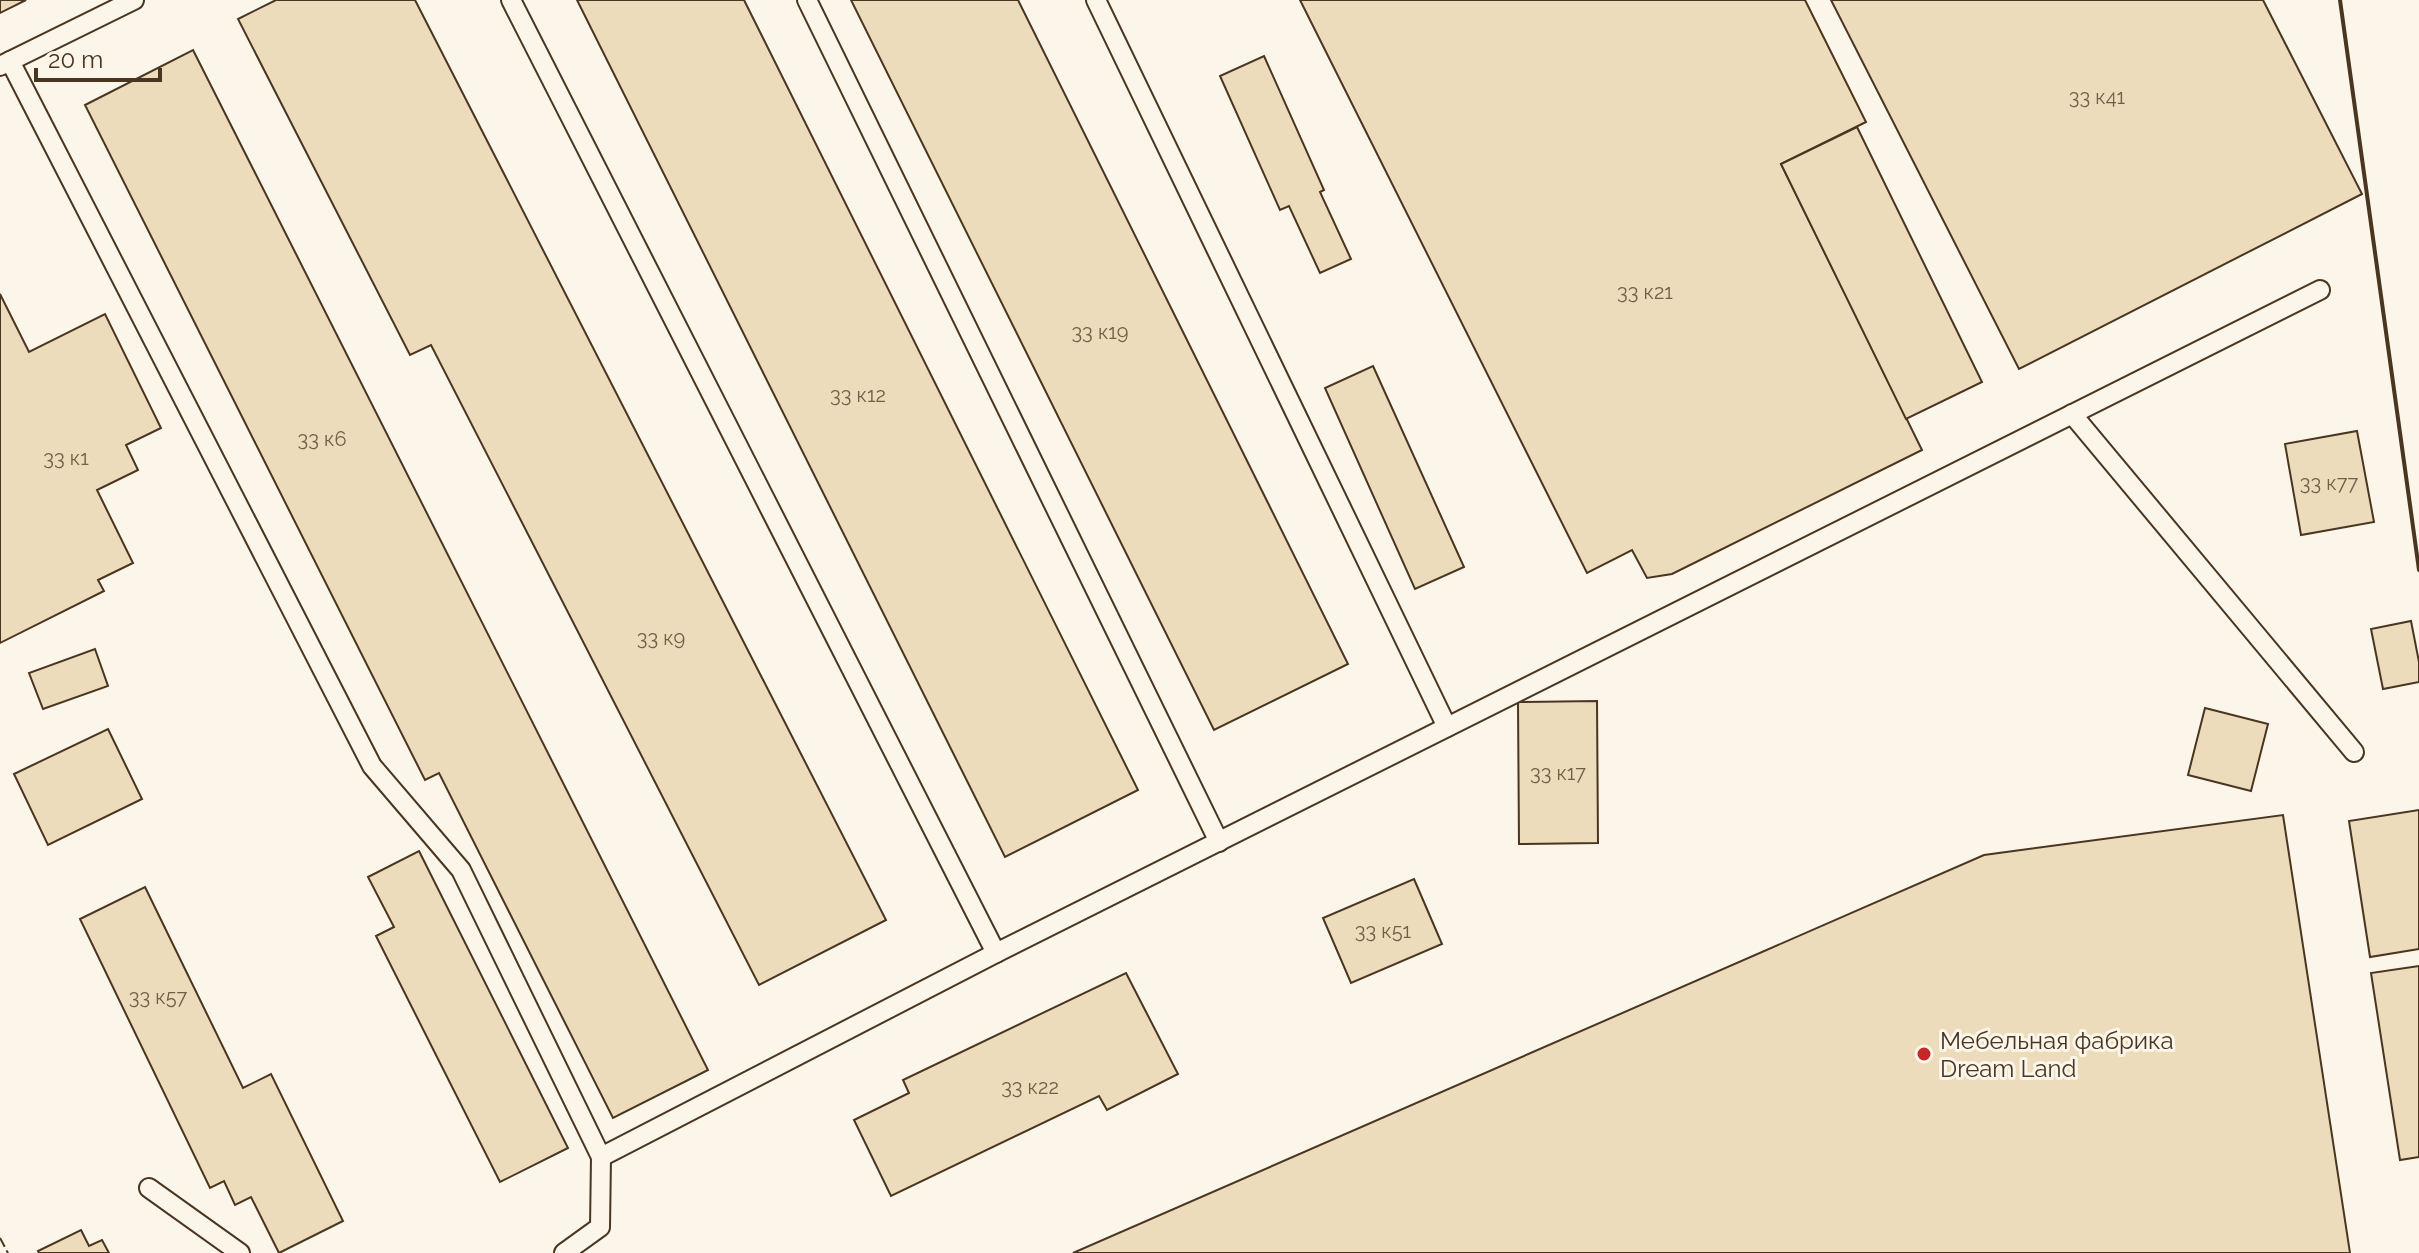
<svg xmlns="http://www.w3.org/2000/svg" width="2419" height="1253" viewBox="0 0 2419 1253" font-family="Raleway,sans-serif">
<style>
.building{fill:#ecdcbc;stroke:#4a3520;stroke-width:2}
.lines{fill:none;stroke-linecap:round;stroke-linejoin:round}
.service-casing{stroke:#4a3520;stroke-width:22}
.service{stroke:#fbf6e9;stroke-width:18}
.fence{stroke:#4a3520;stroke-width:2;stroke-dasharray:10 4;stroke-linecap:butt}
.wall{stroke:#4a3520;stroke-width:4}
.poi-dot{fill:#c62828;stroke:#fbf6e9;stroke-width:3}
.labels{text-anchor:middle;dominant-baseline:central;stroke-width:6;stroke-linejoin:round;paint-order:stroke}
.number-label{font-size:20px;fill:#725f47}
.poi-label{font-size:24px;fill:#4a3520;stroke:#fbf6e9;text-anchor:start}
</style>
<rect width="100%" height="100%" fill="#fbf6e9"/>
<g class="building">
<polygon points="0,0 26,0 0,13"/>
<polygon points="276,0 415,0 886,920 759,985 431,345 410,355 238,19"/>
<polygon points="577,0 744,0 1138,790 1005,857"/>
<polygon points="851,0 1018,0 1348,664 1214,730"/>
<polygon points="1300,0 1805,0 1866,122 1781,164 1922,450 1672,574 1647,578 1632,550 1587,573"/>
<polygon points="1831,0 2263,0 2362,194 2019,369"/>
<polygon points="193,50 708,1070 613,1118 439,773 425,780 85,105"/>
<polygon points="1264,56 1324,190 1320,192 1351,259 1320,273 1289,206 1280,210 1220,76"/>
<polygon points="1857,127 1982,382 1906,419 1781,164"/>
<polygon points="0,294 29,352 105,314 161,428 126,445 138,470 97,490 133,563 98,580 104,591 0,643"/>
<polygon points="1373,366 1464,567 1415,589 1325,388"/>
<polygon points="2357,431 2374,522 2301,535 2285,444"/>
<polygon points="2411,621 2419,662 2419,682 2383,689 2371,629"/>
<polygon points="95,649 108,686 43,709 29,673"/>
<polygon points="1597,701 1598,843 1519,844 1518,702"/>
<polygon points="2205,708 2268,724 2251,791 2188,775"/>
<polygon points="108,729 142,799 48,845 14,774"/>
<polygon points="2419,810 2419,949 2370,957 2349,821"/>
<polygon points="2283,815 2350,1253 1073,1253 1984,855"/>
<polygon points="419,851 568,1148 500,1182 376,936 394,927 368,877"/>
<polygon points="1414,879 1442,944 1351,983 1323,918"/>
<polygon points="145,887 243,1088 271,1074 343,1221 279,1253 251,1197 235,1205 224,1181 210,1188 80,919"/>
<polygon points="2419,966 2419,1157 2400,1160 2371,973"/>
<polygon points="1126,973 1178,1074 1107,1110 1099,1096 891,1196 854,1120 909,1093 903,1080"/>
<polygon points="81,1230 89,1246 102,1240 109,1253 39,1253 38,1251"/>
</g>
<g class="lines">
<defs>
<g id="service">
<polyline points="511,0 996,953"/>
<polyline points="807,0 1219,842"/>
<polyline points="1096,0 1447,727"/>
<polyline points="10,61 372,766 461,870 601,1157 600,1227 564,1253"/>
<polyline points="0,66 134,0"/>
<polyline points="2072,414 2354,752"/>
<polyline points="601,1157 996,953 2320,290"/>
<polyline points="149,1188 240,1253"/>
</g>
</defs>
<use href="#service" class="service-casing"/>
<use href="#service" class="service"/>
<polyline class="fence" points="0,1238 8,1253"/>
<polyline class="wall" points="2340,0 2419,570"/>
</g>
<circle class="poi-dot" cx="1924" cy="1054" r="8"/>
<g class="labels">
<g class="number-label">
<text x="2097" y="97">33 к41</text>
<text x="1645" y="292">33 к21</text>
<text x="1100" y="332">33 к19</text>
<text x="858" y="395">33 к12</text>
<text x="322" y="439">33 к6</text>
<text x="66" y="458">33 к1</text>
<text x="2329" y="483">33 к77</text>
<text x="661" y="638">33 к9</text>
<text x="1558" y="773">33 к17</text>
<text x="1383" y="931">33 к51</text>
<text x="158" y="997">33 к57</text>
<text x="1030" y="1087">33 к22</text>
</g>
<g class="poi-label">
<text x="1940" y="1040">Мебельная фабрика<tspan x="1940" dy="28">Dream Land</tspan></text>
</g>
</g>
<path d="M36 68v12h124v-12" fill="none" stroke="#4a3520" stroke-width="4"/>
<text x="48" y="68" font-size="24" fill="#4a3520" stroke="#fbf6e9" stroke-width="6" paint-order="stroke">20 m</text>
</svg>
